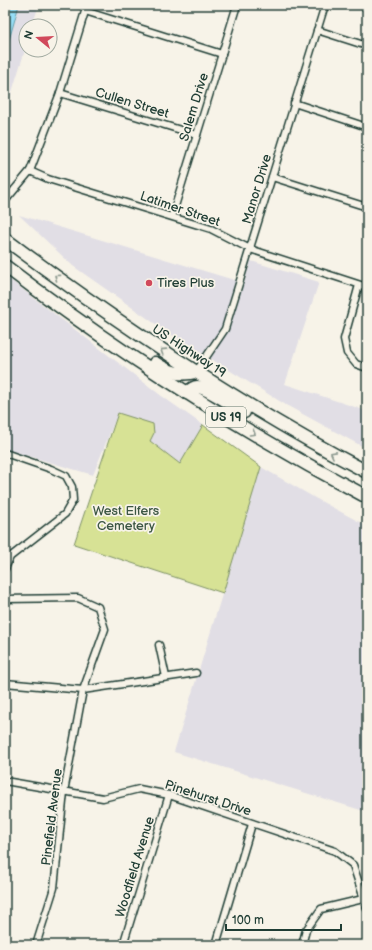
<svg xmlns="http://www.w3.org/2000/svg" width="372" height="950" viewBox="0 0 372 950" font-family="'Balsamiq Sans',sans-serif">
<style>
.built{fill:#e1dee5}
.green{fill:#d7e295;stroke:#7b9064}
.water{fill:#95ddf6;stroke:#669da8}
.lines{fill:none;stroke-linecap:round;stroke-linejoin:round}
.street-casing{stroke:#1f3d34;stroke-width:9}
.highway-casing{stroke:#1f3d34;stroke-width:15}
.street{stroke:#f7f3e8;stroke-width:6}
.highway{stroke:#f7f3e8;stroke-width:12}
.oneway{stroke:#8b988e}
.poi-dot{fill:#d1495b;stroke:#f7f3e8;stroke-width:1.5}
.labels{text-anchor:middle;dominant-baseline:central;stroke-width:3.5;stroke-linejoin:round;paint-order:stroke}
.shield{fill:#f7f3e8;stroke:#60746a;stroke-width:1}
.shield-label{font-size:12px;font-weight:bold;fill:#1f3d34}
.street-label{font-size:13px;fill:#1f3d34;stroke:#f7f3e8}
.poi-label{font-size:13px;fill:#1f3d34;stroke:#f7f3e8;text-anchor:start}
.park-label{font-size:13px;fill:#3b5643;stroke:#f7f3e8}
</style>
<rect width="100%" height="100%" fill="#f7f3e8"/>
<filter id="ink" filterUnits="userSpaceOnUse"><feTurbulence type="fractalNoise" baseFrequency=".025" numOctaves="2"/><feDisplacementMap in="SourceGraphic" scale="8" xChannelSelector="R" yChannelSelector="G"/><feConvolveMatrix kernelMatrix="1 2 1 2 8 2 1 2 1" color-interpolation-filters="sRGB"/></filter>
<g filter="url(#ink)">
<g class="built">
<polygon points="5,5 39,5 32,26 26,26 26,47 5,114"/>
<polygon points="19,215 244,283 251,261 319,282 285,384 367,411 367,449 286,405 167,332 73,266"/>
<polygon points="5,276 163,397 203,425 181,465 150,441 118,413 93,475 5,449"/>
<polygon points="261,467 315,498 367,526 367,812 174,752"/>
</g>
<polygon class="green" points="118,413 153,424 154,433 150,441 180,464 203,425 261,467 223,593 74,544"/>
<polygon class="water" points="5,5 19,5 5,54"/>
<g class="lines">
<defs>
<g id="street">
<polyline points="85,11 222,54"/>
<polyline points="317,30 367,46"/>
<polyline points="60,93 197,135"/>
<polyline points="294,103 367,127"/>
<polyline points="30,171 48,179 211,229 250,249 367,287"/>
<polyline points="272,177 367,207"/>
<polyline points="5,201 30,171 60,93 87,5"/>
<polyline points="172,216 237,5"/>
<polyline points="359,285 344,339 347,353 356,364 367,368"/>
<polyline points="196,372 225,329 325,5"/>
<polyline points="5,453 51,469 66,476 72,487 73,500 65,514 10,557 5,569"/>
<polyline points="5,599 78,598 98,607 105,629 83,690 64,792 54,888 36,945"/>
<polyline points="159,645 166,677"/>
<polyline points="5,683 83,690 196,673"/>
<polyline points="5,781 103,798 139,789 169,795 335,851 353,865 367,908"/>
<polyline points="123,945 169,795"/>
<polyline points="216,945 252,824"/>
<polyline points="302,945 306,930 321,909 363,899"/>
</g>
<g id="highway">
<path d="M5,239C120,325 240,405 367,472"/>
<path d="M5,266C119,353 240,430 367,497"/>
<path d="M155,363C168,372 180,376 196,372"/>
<path d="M187,393C190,390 193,387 197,387C206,387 236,407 244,412"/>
</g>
</defs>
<use href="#street" class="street-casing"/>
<use href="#highway" class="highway-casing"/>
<use href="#street" class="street"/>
<use href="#highway" class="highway"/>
</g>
<defs><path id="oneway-chevron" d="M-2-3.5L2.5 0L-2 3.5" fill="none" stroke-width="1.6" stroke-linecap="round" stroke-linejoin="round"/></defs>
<g class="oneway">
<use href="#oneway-chevron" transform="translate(57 277) rotate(-144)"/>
<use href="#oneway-chevron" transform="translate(163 351) rotate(-147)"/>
<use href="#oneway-chevron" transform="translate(253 433) rotate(31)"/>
<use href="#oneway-chevron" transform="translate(333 454) rotate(-151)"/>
</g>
</g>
<circle class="poi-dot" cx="149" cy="283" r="4"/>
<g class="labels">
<rect class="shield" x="206" y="407" width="40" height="20" rx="3"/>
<g class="shield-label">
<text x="226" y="417">US 19</text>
</g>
<g class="street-label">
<text transform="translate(132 103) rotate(17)">Cullen Street</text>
<text transform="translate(194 107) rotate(-73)">Salem Drive</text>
<text transform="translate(257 189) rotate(-73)">Manor Drive</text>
<text transform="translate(180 209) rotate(19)">Latimer Street</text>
<text transform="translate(189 351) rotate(33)">US Highway 19</text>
<text transform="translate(208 798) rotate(18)">Pinehurst Drive</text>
<text transform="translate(52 817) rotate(-83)">Pinefield Avenue</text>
<text transform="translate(135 867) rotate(-73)">Woodfield Avenue</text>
</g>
<g class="poi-label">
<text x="157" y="283">Tires Plus</text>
</g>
<g class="park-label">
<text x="126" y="511">West Elfers<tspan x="126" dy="15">Cemetery</tspan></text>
</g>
</g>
<rect width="372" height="950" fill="none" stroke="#f7f3e8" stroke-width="20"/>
<rect x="10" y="10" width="352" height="930" fill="none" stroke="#1f3d34" stroke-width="1.5" filter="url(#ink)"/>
<g transform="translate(38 38) rotate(288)"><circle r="19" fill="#f7f3e8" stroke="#a1aaa0"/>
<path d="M0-3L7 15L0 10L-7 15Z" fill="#d1495b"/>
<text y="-6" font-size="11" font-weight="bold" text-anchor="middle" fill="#1f3d34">N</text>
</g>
<path d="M226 924v6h115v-6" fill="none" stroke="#1f3d34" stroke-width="2"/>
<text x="232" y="924" font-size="12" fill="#1f3d34" stroke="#f7f3e8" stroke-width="3" paint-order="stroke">100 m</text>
</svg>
